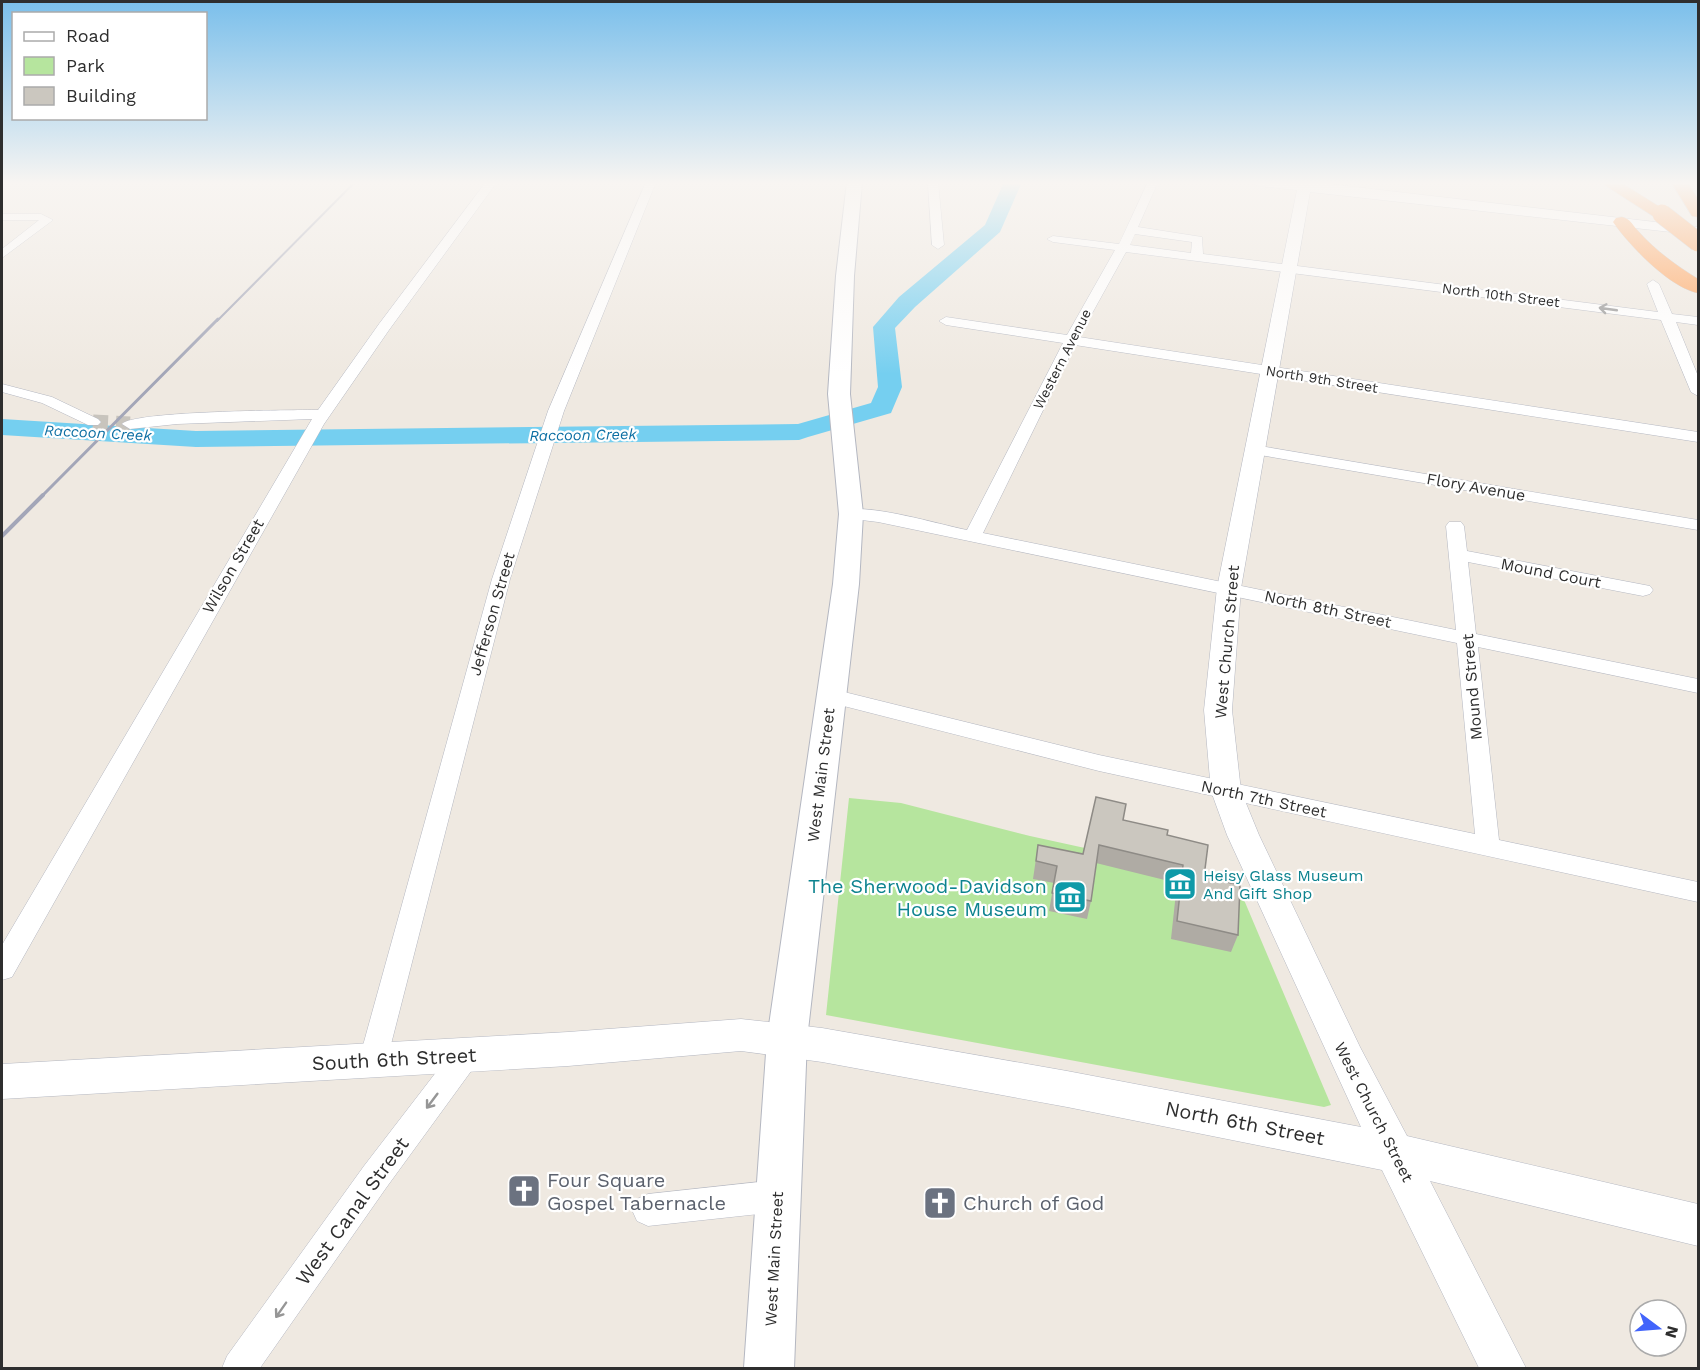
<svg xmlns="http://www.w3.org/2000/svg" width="1700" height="1370" viewBox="0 0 1700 1370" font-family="'Work Sans',sans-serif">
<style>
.green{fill:#b6e59e}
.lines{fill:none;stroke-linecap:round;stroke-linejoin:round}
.river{fill:#75cff0;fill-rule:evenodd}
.minor-tunnel{stroke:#c8c4bd;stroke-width:15;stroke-dasharray:15 8;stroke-linecap:butt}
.minor-casing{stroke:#b4b7c1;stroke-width:1}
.tertiary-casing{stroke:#b4b7c1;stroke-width:1}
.secondary-casing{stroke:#b4b7c1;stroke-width:2}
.motorway-casing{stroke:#c9c9c9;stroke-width:1}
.minor{fill:#fff;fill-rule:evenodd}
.tertiary{fill:#fff;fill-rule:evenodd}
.secondary{fill:#fff;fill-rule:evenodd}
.motorway{fill:#ffa35c;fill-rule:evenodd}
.rail-far2{stroke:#a3a6b8;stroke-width:2}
.rail-far1{stroke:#a3a6b8;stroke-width:3}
.rail{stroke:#a3a6b8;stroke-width:4}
.motorway-bridge-casing{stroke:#c9c9c9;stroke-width:20;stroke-linecap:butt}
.motorway-bridge{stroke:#ffa35c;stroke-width:19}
.wall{fill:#afaba4}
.building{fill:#cbc7bf;stroke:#8e8b86;stroke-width:1.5}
.oneway{stroke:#969696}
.labels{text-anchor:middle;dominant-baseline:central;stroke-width:4.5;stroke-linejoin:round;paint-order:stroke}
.far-street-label{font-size:14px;fill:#2e2e2e;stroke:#fff}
.far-water-label{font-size:15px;font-style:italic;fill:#0d6fa3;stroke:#fff}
.street-label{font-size:16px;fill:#2e2e2e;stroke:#fff}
.culture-label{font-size:16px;fill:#0d838f;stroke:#fff;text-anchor:start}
.near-culture-label{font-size:20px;fill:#0d838f;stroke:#fff;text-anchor:end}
.near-street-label{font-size:20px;fill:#2e2e2e;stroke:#fff}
.near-worship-label{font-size:20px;fill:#5b616d;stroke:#fff;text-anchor:start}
</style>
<rect width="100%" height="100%" fill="#efe9e1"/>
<polygon class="green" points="849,798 901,803 1030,836 1236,881 1331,1105 1324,1107 826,1015"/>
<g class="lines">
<polygon class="river" points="1004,182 1022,182 1000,232 915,307 895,328 902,387 891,413 808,437 799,440 196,447 2,435 2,419 196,431 798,424 871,403 878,387 873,327 899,297 985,225"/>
<polyline class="minor-tunnel" points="93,422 130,424"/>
<defs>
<g id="minor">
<path d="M486,182H497L389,330L324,424L12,977L2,980V945L312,419L177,424L130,429L122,424C133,411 292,410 318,410L379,324Z"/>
<polygon points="646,182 656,182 564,411 510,579 387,1060 383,1069 373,1073 363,1069 359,1060 492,579 548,411"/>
<polygon points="928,182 938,182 944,245 938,249 932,245"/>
<path d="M1148,182H1158L1138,227L1202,237L1203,254L1658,312L1647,284L1653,280L1659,284L1672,314L1698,317V325L1676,322L1698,376V396L1691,392L1661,320L1126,252L1079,337L1698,432V442L1075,345L983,533L1456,630L1446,526L1449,522H1461L1464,526L1467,551L1650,586L1653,590L1650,594L1643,596L1468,562L1476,634L1698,679V693L1478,647L1499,840L1698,882V902L1099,771L824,701L821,696L824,691L832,689L1099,755L1475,834L1457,643L878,522L845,518L842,514L845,510C871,504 938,524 967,530L1063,343L946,325L939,321L946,317L1067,335L1115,250L1053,242L1047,239L1053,236L1119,244ZM1135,234L1192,242L1191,253L1130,245Z"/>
<polygon points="2,214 41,214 53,220 2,258 2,249 39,220 2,220"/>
<polygon points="2,384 52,397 98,419 101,422 98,425 88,425 42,403 2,392"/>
<polygon points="1254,445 1698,520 1698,530 1248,453 1246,450 1248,447"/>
<polygon points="467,1041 477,1045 481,1054 477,1063 386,1188 260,1368 222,1368 227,1356 364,1166 457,1045"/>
<polygon points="777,1180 788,1185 793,1196 788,1207 777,1212 648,1226 637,1221 632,1210 637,1199 648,1194"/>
</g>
<polygon id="tertiary" points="1251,182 1312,182 1698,227 1698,235 1310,192 1241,588 1232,710 1241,791 1259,835 1360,1047 1407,1136 1698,1204 1698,1246 1430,1181 1526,1368 1479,1368 1382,1170 1067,1107 822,1062 741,1051 568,1066 2,1099 2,1064 568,1032 741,1019 822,1028 1067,1071 1361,1127 1227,835 1211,791 1204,710 1217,588 1297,190 1258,186"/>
<polygon id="secondary" points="847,182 862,182 854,276 850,394 863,514 859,584 807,1039 794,1368 744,1368 767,1039 833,584 839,514 828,394 836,276"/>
<g id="motorway">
<polygon points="1600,182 1620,182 1671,214 1668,218 1656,218"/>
<polygon points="1671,182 1687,182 1698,199 1698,217 1692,216"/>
<path d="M1622,217C1631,219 1633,226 1639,232C1656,251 1677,266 1698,279V293C1669,287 1630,246 1613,222L1616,218Z"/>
</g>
</defs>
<use href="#minor" class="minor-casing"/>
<use href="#tertiary" class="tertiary-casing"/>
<use href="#secondary" class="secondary-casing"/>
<use href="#motorway" class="motorway-casing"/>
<use href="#minor" class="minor"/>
<use href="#tertiary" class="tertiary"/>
<use href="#secondary" class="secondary"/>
<use href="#motorway" class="motorway"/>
<polyline class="rail-far2" points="217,321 355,182"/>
<polyline class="rail-far1" points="42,496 218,319"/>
<polyline class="rail" points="2,536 43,495"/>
<defs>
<polyline id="motorway-bridge" points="1662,214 1698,242"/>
</defs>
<use href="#motorway-bridge" class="motorway-bridge-casing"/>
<use href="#motorway-bridge" class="motorway-bridge"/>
</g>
<polygon class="wall" points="1123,820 1167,835 1204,877 1238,935 1231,952 1171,939 1177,883 1096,863 1091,901 1087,919 1049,911 1054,883 1033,879 1038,845 1083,854"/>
<polygon class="building" points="1096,797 1126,804 1123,820 1168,830 1167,835 1208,845 1204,877 1240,885 1238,935 1177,921 1183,865 1099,845 1091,901 1052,893 1057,866 1036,861 1038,845 1083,854"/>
<defs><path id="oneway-shaft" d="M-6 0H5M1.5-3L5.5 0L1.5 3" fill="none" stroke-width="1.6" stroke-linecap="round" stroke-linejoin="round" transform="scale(1.5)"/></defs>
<g class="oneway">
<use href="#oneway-shaft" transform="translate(1608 309) rotate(-172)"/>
<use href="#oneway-shaft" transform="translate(432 1101) rotate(127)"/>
<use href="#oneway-shaft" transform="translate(281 1310) rotate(125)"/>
</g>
<linearGradient id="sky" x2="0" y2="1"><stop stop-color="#7abfeb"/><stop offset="0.49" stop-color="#f8f5f2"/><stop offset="1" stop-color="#f8f5f2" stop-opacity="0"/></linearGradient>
<rect width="1700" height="374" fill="url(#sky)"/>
<defs>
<symbol id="museum-square" viewBox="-11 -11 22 22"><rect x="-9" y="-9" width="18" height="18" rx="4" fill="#0f9aa8" stroke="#fff"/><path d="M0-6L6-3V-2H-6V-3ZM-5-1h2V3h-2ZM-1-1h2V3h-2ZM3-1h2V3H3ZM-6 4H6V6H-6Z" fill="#fff"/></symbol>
<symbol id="church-square" viewBox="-11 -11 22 22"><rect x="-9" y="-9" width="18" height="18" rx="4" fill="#6b7280" stroke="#fff"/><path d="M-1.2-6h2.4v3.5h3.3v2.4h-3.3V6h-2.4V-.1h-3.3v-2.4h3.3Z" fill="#fff"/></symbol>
</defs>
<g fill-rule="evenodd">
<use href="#museum-square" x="1161" y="865" width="38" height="38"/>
<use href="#museum-square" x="1051" y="878" width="38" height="38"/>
<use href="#church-square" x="505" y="1172" width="38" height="38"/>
<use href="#church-square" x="921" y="1184" width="38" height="38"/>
</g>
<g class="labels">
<g class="far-street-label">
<text transform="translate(1501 295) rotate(7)">North 10th Street</text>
<text transform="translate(1062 359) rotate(-63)">Western Avenue</text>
<text transform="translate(1322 379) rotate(9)">North 9th Street</text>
</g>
<g class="far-water-label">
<text transform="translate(98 433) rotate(3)">Raccoon Creek</text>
<text transform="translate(583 435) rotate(-1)">Raccoon Creek</text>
</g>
<g class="street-label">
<text transform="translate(1476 487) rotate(10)">Flory Avenue</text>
<text transform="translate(233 566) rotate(-60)">Wilson Street</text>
<text transform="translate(1551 573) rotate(11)">Mound Court</text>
<text transform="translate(1328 609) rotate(12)">North 8th Street</text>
<text transform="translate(492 614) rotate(-74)">Jefferson Street</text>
<text transform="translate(1227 642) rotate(-85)">West Church Street</text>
<text transform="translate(1472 687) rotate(-95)">Mound Street</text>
<text transform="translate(821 775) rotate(-83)">West Main Street</text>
<text transform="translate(1264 799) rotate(12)">North 7th Street</text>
<text transform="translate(1374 1112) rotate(63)">West Church Street</text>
<text transform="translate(774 1259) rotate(-87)">West Main Street</text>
</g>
<g class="culture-label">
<text x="1203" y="875">Heisy Glass Museum<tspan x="1203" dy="18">And Gift Shop</tspan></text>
</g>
<g class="near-culture-label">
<text x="1047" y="886">The Sherwood-Davidson<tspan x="1047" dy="23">House Museum</tspan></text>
</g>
<g class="near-street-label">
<text transform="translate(394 1059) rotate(-3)">South 6th Street</text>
<text transform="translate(1245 1123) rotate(11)">North 6th Street</text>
<text transform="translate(352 1211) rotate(-54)">West Canal Street</text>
</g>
<g class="near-worship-label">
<text x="547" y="1180">Four Square<tspan x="547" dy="23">Gospel Tabernacle</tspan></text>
<text x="963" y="1203">Church of God</text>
</g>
</g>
<rect width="1700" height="1370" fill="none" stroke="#2e2e2e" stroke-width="6"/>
<rect x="12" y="12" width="195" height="108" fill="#ffffff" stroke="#ababab" stroke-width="1.5"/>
<rect x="24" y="32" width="30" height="9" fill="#ffffff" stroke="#ababab" stroke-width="1.5"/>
<text x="66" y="42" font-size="18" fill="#2e2e2e">Road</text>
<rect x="24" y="57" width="30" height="18" fill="#b6e59e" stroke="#ababab" stroke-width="1.5"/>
<text x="66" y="72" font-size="18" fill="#2e2e2e">Park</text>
<rect x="24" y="87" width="30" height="18" fill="#cbc7bf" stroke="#ababab" stroke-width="1.5"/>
<text x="66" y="102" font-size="18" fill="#2e2e2e">Building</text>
<g transform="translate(1658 1328) rotate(106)"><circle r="28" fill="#ffffff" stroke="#ababab" stroke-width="1.5"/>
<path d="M0-4.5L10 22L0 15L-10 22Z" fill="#4264fb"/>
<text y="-9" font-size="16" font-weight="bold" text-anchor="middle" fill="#2e2e2e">N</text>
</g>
</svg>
